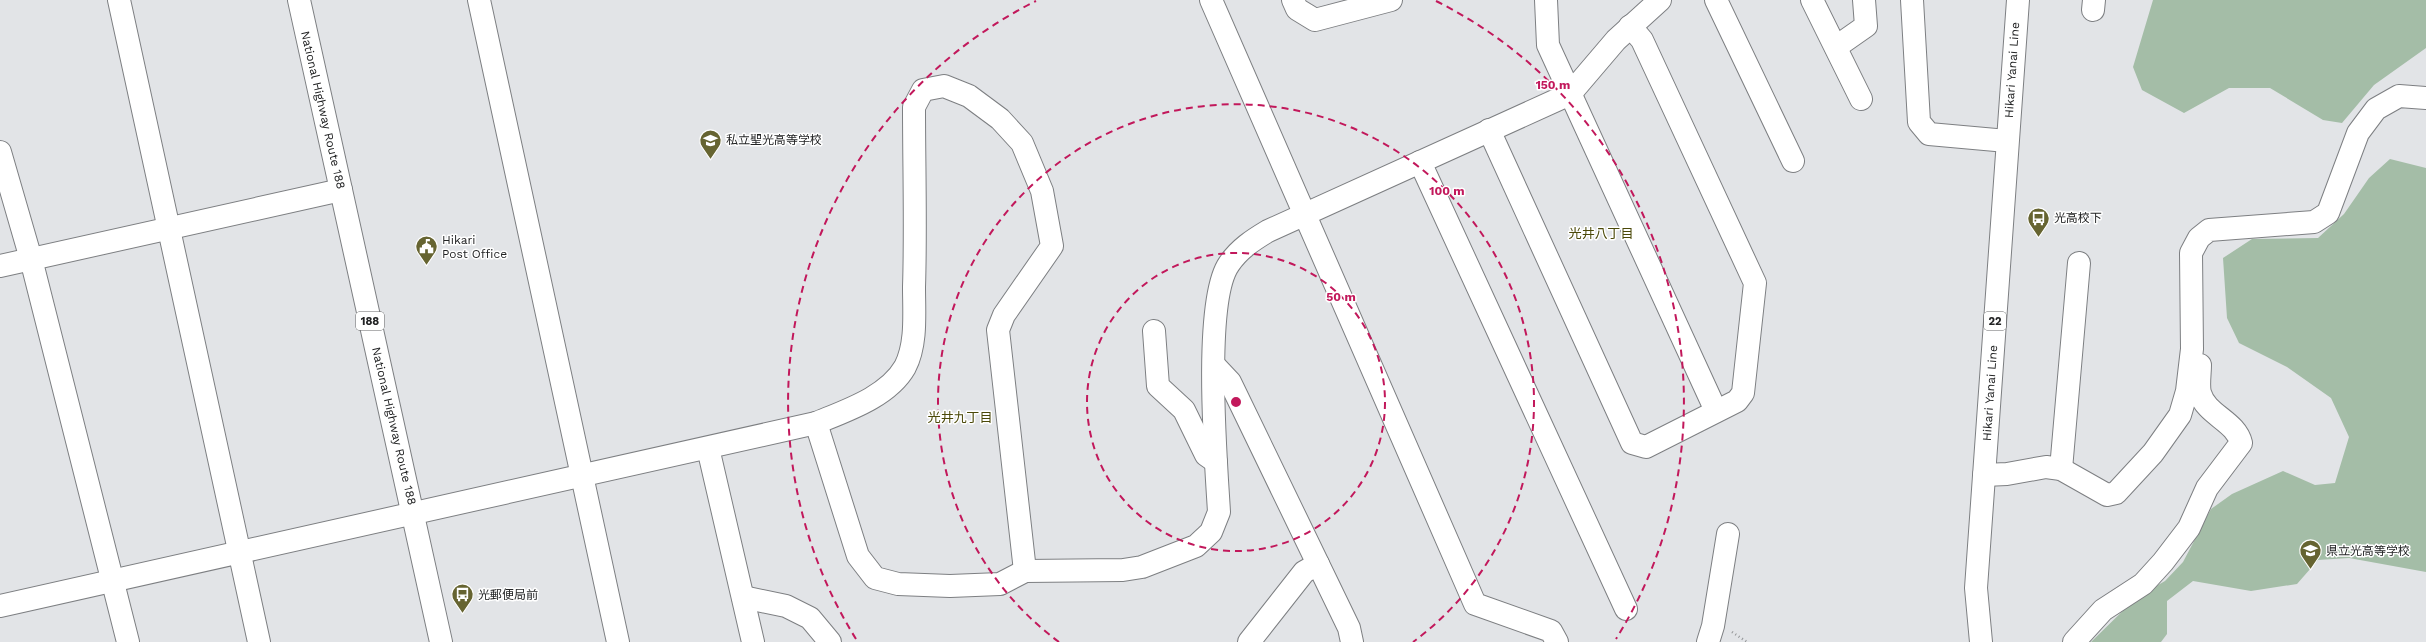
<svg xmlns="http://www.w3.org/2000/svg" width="2426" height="642" viewBox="0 0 2426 642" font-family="'Work Sans','Noto Sans JP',sans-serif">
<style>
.forest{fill:#a4bda7}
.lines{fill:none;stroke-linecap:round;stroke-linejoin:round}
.minor-casing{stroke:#7d7f82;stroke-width:24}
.major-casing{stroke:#7d7f82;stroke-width:24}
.highway-casing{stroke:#7d7f82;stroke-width:24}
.path{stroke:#939597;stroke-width:2.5;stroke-dasharray:1 3;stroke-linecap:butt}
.minor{stroke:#fff;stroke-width:22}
.major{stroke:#fff;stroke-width:22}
.highway{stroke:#fff;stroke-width:22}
.ring{fill:none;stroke:#c2185b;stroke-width:2;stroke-dasharray:7 5}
.labels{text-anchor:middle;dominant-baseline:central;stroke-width:3;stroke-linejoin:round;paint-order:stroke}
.shield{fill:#fff;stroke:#646566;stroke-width:1}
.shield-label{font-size:11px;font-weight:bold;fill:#222324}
.street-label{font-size:12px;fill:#222324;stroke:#fff}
.poi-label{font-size:12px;fill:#222324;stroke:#fff;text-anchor:start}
.neighbourhood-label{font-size:13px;fill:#4b4908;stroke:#fff}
.centre{fill:#c2185b;stroke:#fff;stroke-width:2}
.ring-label{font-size:12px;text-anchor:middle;font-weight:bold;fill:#c2185b;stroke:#fff;stroke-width:3;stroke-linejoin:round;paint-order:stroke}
</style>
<rect width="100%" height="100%" fill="#e2e4e7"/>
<g class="forest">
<polygon points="2153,0 2426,0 2426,48 2374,85 2342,123 2323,120 2270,88 2229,88 2184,113 2142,90 2133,67"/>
<polygon points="2390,159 2426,168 2426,572 2349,558 2318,560 2297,584 2251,591 2193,581 2167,601 2167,634 2161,642 2091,642 2137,597 2165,581 2183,562 2211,509 2232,494 2283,471 2315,485 2335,483 2349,437 2331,398 2287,367 2239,343 2227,318 2223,258 2252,239 2318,238 2344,214 2369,178"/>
</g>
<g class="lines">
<defs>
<g id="minor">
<polyline points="119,0 259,642"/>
<polyline points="479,0 618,642"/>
<polyline points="1211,0 1475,604 1551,631 1557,642"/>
<polyline points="1293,0 1297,9 1315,20 1391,0"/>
<polyline points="1546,0 1548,45 1716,411"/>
<polyline points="1716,0 1793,161"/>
<polyline points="1812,0 1861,99"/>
<polyline points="1912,0 1919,122 1929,134 2007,141"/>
<polyline points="2093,10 2094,0"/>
<polyline points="1836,47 1866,26 1864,0"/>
<polyline points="1489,130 1632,443 1646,447 1737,401 1743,393 1755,283 1642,40 1630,26"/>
<polyline points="0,152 31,259 128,642"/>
<polyline points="1420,162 1626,609"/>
<polyline points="0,266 341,190"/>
<polyline points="1154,331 1158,386 1184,410 1206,455 1216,462"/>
<polyline points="1214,365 1230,382 1349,628 1352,642"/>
<path d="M816,423L858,556L875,578L898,584L950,586L1000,584L1025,571L1123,570L1142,567L1196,546L1211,532L1219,512C1216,462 1203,301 1229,264C1239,249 1253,240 1268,231L1570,94L1616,40L1660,0"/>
<polyline points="708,448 753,642"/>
<polyline points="2061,469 2079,263"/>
<polyline points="1984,475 2007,474 2046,467 2061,469 2107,495 2116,493 2153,453 2180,415 2187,391 2192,349 2191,253 2199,238 2209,230 2314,222 2328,213 2358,133 2376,109 2399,96 2426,98"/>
<polyline points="743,597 786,606 810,618 830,642"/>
<path d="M0,606L816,423C845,411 888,397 905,367C917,344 914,313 914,287C916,227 914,167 914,107L923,90L944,86L969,96L1000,119L1022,143L1042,191L1052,246L1004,315L998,330L1025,571"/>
<polyline points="1249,642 1304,572 1318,564"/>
<polyline points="1708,642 1713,626 1728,534"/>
<path d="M2074,642L2103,610L2143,584L2163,562L2189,528L2207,488L2241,443C2236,421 2206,415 2200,393C2198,385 2200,373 2200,365"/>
</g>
<polyline id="major" points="1981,642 1976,588 2018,0"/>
<polyline id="highway" points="299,0 441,642"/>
</defs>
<use href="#minor" class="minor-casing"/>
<use href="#major" class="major-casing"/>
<use href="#highway" class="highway-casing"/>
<polyline class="path" points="1732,632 1747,642"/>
<use href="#minor" class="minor"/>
<use href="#major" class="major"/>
<use href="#highway" class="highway"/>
</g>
<g class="ring">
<circle cx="1236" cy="402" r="149"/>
<path d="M1059 642A298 298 0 1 1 1413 642"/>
<path d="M856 639A448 448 0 0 1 1036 1M1436 1A448 448 0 0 1 1616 639"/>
</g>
<defs>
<symbol id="school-pin" viewBox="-11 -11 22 30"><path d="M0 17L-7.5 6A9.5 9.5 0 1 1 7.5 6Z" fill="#666431" stroke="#fff"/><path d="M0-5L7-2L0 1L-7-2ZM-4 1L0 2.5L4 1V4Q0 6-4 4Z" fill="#fff"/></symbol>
<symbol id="bus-pin" viewBox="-11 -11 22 30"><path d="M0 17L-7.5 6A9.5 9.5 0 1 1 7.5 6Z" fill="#666431" stroke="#fff"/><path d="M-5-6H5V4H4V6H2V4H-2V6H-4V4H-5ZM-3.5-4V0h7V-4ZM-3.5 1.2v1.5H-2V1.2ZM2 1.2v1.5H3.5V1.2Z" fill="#fff"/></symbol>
<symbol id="civic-pin" viewBox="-11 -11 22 30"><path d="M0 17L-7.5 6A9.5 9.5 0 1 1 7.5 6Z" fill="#666431" stroke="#fff"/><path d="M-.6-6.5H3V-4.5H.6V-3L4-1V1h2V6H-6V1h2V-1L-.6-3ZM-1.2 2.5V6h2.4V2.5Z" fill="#fff"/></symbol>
</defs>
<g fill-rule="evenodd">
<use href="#school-pin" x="698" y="128" width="25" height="34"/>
<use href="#bus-pin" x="2026" y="206" width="25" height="34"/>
<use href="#civic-pin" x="414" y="234" width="25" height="34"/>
<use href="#school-pin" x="2298" y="538" width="25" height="34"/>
<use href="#bus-pin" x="450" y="582" width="25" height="34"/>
</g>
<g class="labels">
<g class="shield">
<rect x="356" y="312" width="28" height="18" rx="3"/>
<rect x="1984" y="312" width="22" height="18" rx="3"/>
</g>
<g class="shield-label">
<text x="370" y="321">188</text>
<text x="1995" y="321">22</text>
</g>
<g class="street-label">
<text transform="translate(2012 70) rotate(-86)">Hikari Yanai Line</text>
<text transform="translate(323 110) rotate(77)">National Highway Route 188</text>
<text transform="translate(1990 393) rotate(-86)">Hikari Yanai Line</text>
<text transform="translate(394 426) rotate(77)">National Highway Route 188</text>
</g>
<g class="poi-label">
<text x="726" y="140">私立聖光高等学校</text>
<text x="2054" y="218">光高校下</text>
<text x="442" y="240">Hikari<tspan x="442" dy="14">Post Office</tspan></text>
<text x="2326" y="551">県立光高等学校</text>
<text x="478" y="595">光郵便局前</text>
</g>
<g class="neighbourhood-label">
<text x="1601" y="233">光井八丁目</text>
<text x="960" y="417">光井九丁目</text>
</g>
</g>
<circle cx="1236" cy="402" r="6" class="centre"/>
<g class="ring-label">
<text x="1553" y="89">150 m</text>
<text x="1447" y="195">100 m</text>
<text x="1341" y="301">50 m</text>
</g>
</svg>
